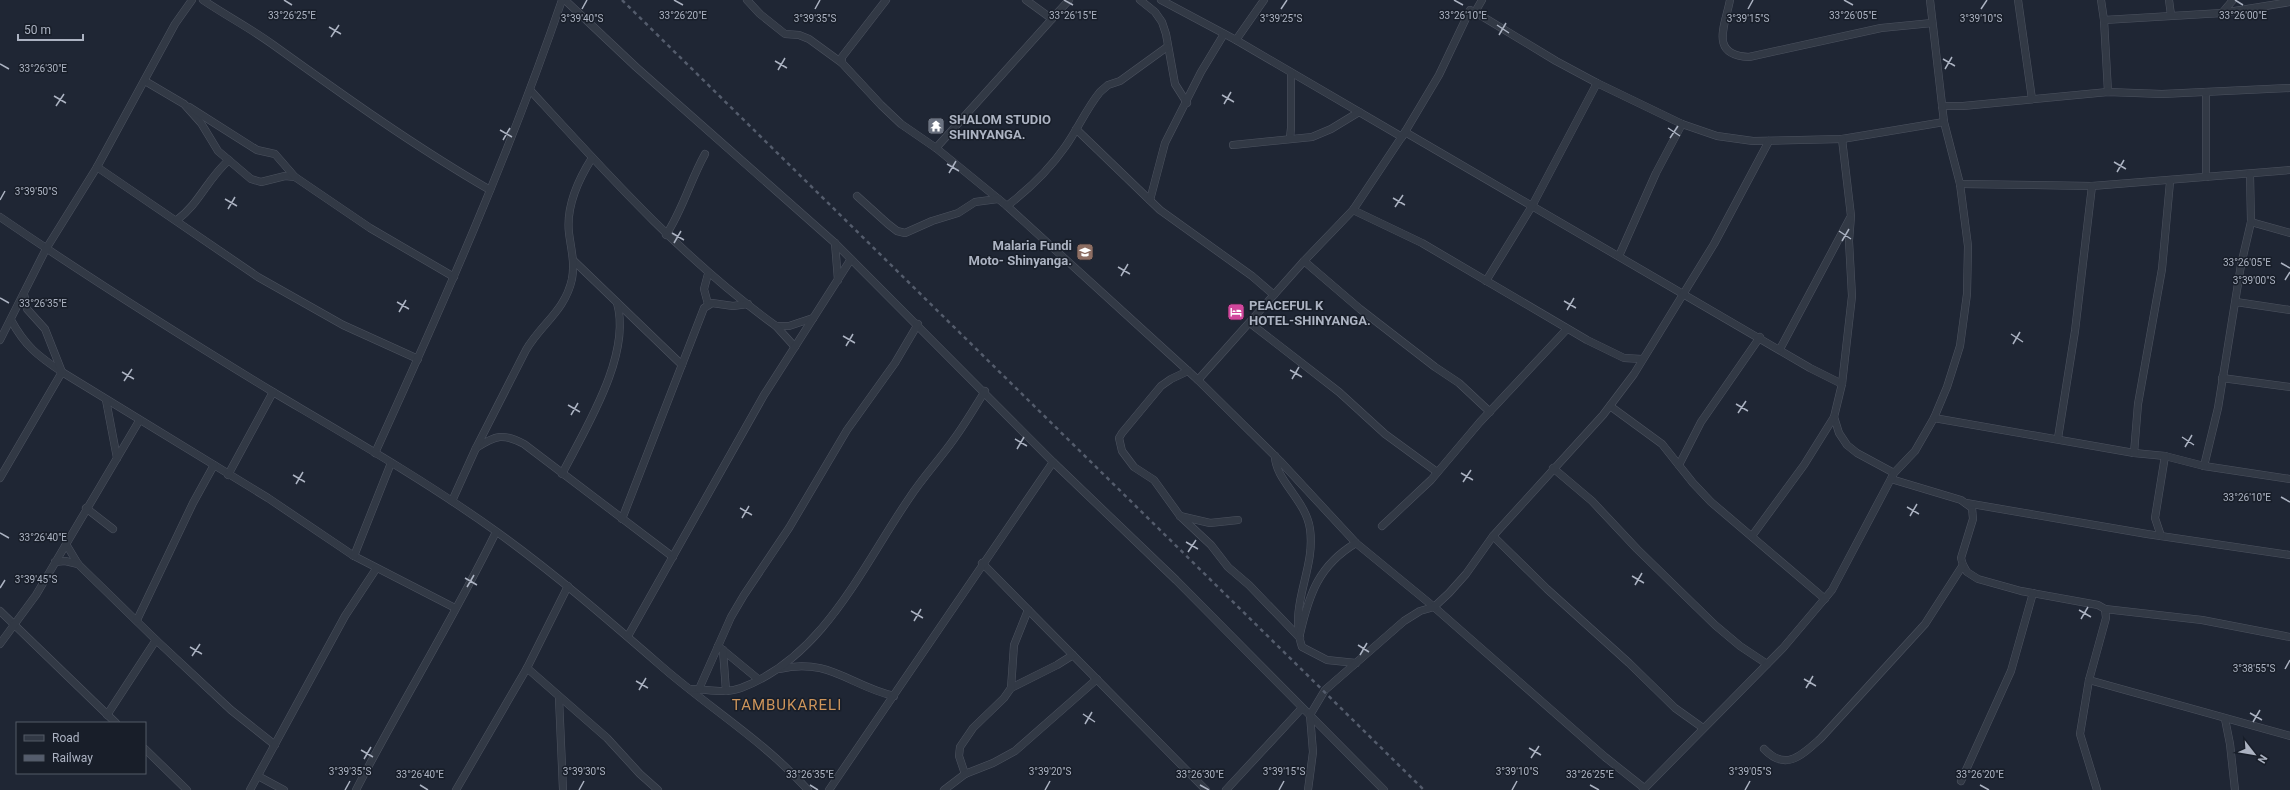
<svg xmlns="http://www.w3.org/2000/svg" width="2290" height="790" viewBox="0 0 2290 790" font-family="Roboto,sans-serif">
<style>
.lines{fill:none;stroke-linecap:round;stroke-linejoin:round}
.minor-casing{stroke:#4d5360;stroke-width:8}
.minor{stroke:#323945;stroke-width:7}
.rail{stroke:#545c6c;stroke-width:2.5;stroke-dasharray:4 4;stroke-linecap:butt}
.ticks{fill:none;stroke:#acb3c2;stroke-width:1.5}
.labels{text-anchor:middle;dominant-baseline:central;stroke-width:3;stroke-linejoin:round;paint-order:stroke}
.poi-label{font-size:13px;font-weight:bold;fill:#acb3c2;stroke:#181e29;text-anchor:start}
.quarter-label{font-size:15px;letter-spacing:1px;fill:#ce955b;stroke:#181e29}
.ticks-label{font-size:10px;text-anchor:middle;fill:#acb3c2;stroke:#181e29;stroke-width:3;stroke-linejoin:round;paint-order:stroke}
</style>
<rect width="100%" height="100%" fill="#1f2634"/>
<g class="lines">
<defs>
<g id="minor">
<path d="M203,0C225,15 250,28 272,44C343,95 414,146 490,190"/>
<polyline points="565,0 636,67 835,243 1053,462 1176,580 1384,790"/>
<polyline points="747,0 760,14 785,34 799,35 809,39 842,63"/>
<polyline points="886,0 842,57 842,63 881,105 901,124 936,148 1007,206 1198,380 1280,461 1356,543 1434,607 1605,757 1644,788"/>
<polyline points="1026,0 1052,19"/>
<polyline points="1140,0 1155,12 1162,22 1166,34 1175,84 1187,103"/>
<polyline points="1161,0 1236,40 1402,137"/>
<path d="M1730,0C1725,26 1709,55 1749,57L1881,28L1932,23"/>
<polyline points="2018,0 2032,99"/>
<polyline points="2101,0 2104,20 2108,92"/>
<polyline points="2169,0 2171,15"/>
<polyline points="1475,12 1556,61 1597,83 1682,124 1717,136 1753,141 1842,139 1944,122"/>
<polyline points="2222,13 2233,0"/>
<polyline points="2104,20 2222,13 2290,2"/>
<polyline points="1236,40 1264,0"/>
<polyline points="145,81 184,104 201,123 218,151 251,179 261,182 285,176 295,177 370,228 454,277"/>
<path d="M531,91C608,175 683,259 776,326H789L813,318"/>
<polyline points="2206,92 2206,177"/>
<polyline points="1942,106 1963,106 2108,92 2162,94 2290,88"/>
<polyline points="189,107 257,150 275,154 295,177"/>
<polyline points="1076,129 1160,210 1252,276 1274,295"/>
<polyline points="1405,132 1810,368 1842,384"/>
<polyline points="1290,138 1291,128 1291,73"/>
<polyline points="1842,139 1851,216 1849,241 1852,296 1842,384 1834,417 1839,433 1847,445 1857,453 1894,473"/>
<polyline points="1233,145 1312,137 1331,129 1359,112"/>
<polyline points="936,148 1069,0"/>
<polyline points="97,167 258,277 343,325 418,359"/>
<polyline points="1960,184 2092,186 2290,170"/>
<polyline points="857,196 888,224 897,231 905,233 932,221 958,213 975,202 998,199"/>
<polyline points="1150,200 1165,143 1201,72 1224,34"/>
<path d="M1007,206C1029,189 1049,170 1065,147C1078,129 1086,109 1100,92L1108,85L1120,81L1167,47"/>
<polyline points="1353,210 1422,243 1587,340 1624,358 1642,359"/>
<path d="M0,217C89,278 181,336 273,392C349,437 426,481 497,532C554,573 607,619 660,665C709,708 764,741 808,790"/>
<path d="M177,220C199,204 208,178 229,160"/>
<polyline points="2251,222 2290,233"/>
<path d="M666,235C683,209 690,181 705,154"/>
<polyline points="835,243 838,280"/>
<polyline points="1619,256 1656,173 1682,124"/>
<polyline points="574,261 682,365"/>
<polyline points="1304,261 1360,309 1435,367 1459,383 1490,412"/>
<polyline points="1486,281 1532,206 1597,83"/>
<polyline points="2236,302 2290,310"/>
<polyline points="708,304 704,289 708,274"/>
<path d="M11,320C25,346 38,356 62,372L268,498L354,556L455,608"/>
<polyline points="1250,323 1339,392 1385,434 1437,472"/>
<polyline points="776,326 795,347"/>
<polyline points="0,340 46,249 97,167 175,24 192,0"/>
<polyline points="1780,349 1850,218"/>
<polyline points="1188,371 1171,379 1161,386 1122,433 1119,438 1122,451 1134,467 1154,480 1180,516 1211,545 1228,567 1249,585 1300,638"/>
<polyline points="2222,378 2290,387"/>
<polyline points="1198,380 1304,261 1353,210 1405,132 1439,75 1470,10 1475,12 1482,0"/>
<polyline points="106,400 117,458"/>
<polyline points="1610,406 1662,444 1693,483 1711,502 1825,599"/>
<polyline points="1934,418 2134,453 2165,456 2204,466 2290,479"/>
<polyline points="2058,438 2075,331 2092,186"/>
<path d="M476,448C496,435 503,433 524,444L673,557"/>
<path d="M375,453C443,304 509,155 562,0"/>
<polyline points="2134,453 2138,404 2162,269 2170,182"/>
<path d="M1275,456C1275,480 1306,500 1310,529C1316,570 1288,604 1302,647L1327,660L1356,663"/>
<polyline points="1679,465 1701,422 1760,337"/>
<polyline points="2204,466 2218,408 2241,265 2251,222 2250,174"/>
<polyline points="1553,468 1592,501 1637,549 1715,625 1740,646 1767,664"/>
<path d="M562,474C585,429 632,355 617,303"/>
<polyline points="228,475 273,392"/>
<polyline points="0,478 62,372 45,329 27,309 24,294"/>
<polyline points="1891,479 1961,500 1972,508 1973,519 1961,558 1963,565 1967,572 1978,579 2021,591 2098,605 2105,609 2106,618 2089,680 2080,734 2097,790"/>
<path d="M452,501L476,448L526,350C541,324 565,311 572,279C575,262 571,249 569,233C566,207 578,180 592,158"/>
<polyline points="1966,503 2147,534 2290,555"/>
<polyline points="86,508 113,529"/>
<polyline points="1180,516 1210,523 1238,520"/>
<polyline points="622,519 704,308 712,303 733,306 748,304"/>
<polyline points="1382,526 1431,480 1480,422 1567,329"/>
<polyline points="1493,536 1547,589 1629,663 1675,708 1703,728"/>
<polyline points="1752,536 1804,465 1834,417"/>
<polyline points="2161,536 2155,518 2165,456"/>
<polyline points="66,544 78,564 156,640 231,710 275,745"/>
<polyline points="354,556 391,463"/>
<polyline points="55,562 65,561 78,564"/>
<polyline points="982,563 1206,790"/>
<polyline points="2105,609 2202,620 2290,637"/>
<polyline points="0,611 116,723"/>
<polyline points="137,620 193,503 214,465"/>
<path d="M1300,634C1309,594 1319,565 1356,543"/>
<polyline points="628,636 764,395 851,259"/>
<polyline points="0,644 36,595 139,421"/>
<polyline points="718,646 758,679"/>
<polyline points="723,650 726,691"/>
<polyline points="527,668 607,738 640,774 658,790"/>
<path d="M779,669C829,657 850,686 894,696"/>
<polyline points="2089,680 2290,736"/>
<polyline points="1011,688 1057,665 1073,655"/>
<path d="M690,689C707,689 725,694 741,688C824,657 863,565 910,497C923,477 940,459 954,439C965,424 975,407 985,391"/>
<polyline points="699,689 731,617 744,595 789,528 847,430 895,363 918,324"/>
<polyline points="559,698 563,790"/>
<polyline points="107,715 156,640"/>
<polyline points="2225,719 2230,744 2235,790"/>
<polyline points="145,749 187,790"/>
<path d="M1764,749C1786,772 1802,755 1821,738L1925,624L1963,565"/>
<polyline points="965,774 959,756 960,747 973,728 1004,698 1011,688 1014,645 1028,610"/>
<polyline points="258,776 284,790"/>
<polyline points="1961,781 2011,671 2033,593"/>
<polyline points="250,790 345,616 376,569"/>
<path d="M356,790C401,703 453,620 496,532"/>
<polyline points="456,790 527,668 568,586"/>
<polyline points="829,790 1053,462"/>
<polyline points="944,790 965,774 993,763 1015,751 1097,679"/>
<polyline points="1226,790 1302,708"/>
<polyline points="1308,790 1313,752 1310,715 1325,690 1404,621 1420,611 1434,607 1449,593 1466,574 1493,536 1603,415 1634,374 1714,244 1769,141"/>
<polyline points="1643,790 1783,648 1832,590 1894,473 1915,451 1934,418 1947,387 1960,346 1967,294 1968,246 1960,184 1944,122 1930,0"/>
</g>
</defs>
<use href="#minor" class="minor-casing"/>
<use href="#minor" class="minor"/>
<polyline class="rail" points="622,0 1424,790"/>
</g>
<path class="ticks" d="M284,0L292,5M674,0L683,5M1064,0L1073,5M1454,0L1463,5M1844,0L1853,5M2235,0L2243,5M582,9L587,0M815,9L820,0M1281,9L1287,0M1748,9L1753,0M1981,9L1987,0M1497,25L1509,33M329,27L341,34M1499,35L1506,23M331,37L339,25M1943,59L1955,66M775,61L787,68M0,64L9,69M1945,69L1952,57M778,70L785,58M1222,95L1234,102M54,96L66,103M1224,104L1231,92M56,106L64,94M1668,128L1680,136M500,130L512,137M1670,138L1678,126M503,140L510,128M2114,162L2126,169M947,164L959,171M2117,172L2124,160M949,173L956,161M1393,198L1405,205M225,199L237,206M0,200L5,191M1395,207L1403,195M228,209L235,197M1839,231L1851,239M672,233L684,240M1842,241L1849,229M674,243L681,231M2281,263L2290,268M1118,267L1130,274M1121,276L1128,264M2285,280L2290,272M0,298L9,303M1564,301L1576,308M397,302L409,309M1567,310L1574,298M399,312L406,300M2011,334L2023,342M843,336L855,343M2013,344L2020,332M846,346L853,334M1290,370L1302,377M122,372L134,379M1292,379L1299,367M124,381L132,369M1736,404L1748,411M568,405L580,412M1738,413L1746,401M571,415L578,403M2182,437L2194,445M1015,439L1027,446M2185,447L2192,435M1017,449L1024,437M1461,473L1473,480M293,475L305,482M1463,482L1471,470M296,484L303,472M2281,497L2290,502M1907,507L1919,514M740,508L752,515M1910,516L1917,504M742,518L749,506M0,533L9,538M1186,542L1198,549M1188,552L1196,540M1632,576L1644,583M465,578L477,585M1635,585L1642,573M467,587L474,575M0,588L5,580M2079,610L2091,617M911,611L923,618M2081,619L2088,607M914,621L921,609M1358,645L1369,652M190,647L202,654M1360,655L1367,643M192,656L200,644M2285,669L2290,660M1804,679L1816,686M636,681L648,688M1806,688L1813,676M639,690L646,678M2250,713L2262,720M1083,714L1095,722M2253,722L2260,710M1085,724L1092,712M1529,748L1541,755M361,750L373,757M1531,758L1539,746M364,759L371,747M420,785L428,790M810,785L818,790M1200,785L1209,790M1590,785L1599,790M1980,785L1989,790M345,790L350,781M579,790L584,781M1045,790L1050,781M1279,790L1284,781M1512,790L1517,781M1745,790L1750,781"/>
<defs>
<symbol id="temple-square" viewBox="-11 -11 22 22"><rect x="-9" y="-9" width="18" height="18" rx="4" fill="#6b7280" stroke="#181e29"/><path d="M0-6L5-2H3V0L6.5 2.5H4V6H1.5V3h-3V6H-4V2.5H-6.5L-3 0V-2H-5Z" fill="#fff"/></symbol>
<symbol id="school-square" viewBox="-11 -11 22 22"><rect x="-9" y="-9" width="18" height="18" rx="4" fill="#8d6e63" stroke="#181e29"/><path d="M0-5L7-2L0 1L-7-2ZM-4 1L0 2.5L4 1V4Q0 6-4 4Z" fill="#fff"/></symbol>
<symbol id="hotel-square" viewBox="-11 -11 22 22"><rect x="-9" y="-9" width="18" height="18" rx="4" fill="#d1479c" stroke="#181e29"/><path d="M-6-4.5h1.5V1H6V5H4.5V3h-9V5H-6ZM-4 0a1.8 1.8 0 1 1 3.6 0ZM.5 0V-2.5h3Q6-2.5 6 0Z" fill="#fff"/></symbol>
</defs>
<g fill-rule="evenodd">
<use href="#temple-square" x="926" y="116" width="20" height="20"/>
<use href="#school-square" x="1075" y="242" width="20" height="20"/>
<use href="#hotel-square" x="1226" y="302" width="20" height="20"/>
</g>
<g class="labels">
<g class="poi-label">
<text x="949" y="119">SHALOM STUDIO<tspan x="949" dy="15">SHINYANGA.</tspan></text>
<text x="1072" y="245" text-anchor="end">Malaria Fundi<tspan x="1072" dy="15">Moto- Shinyanga.</tspan></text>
<text x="1249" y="305">PEACEFUL K<tspan x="1249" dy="15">HOTEL-SHINYANGA.</tspan></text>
</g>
<g class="quarter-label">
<text x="787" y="705">TAMBUKARELI</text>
</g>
</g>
<g class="ticks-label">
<text x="2243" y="19">33°26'00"E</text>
<text x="292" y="19">33°26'25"E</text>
<text x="683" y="19">33°26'20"E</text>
<text x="1073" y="19">33°26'15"E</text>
<text x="1853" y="19">33°26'05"E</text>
<text x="1463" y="19">33°26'10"E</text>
<text x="582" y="22">3°39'40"S</text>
<text x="815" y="22">3°39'35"S</text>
<text x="1281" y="22">3°39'25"S</text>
<text x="1748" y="22">3°39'15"S</text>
<text x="1981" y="22">3°39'10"S</text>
<text x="43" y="72">33°26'30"E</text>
<text x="36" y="195">3°39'50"S</text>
<text x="2247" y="266">33°26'05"E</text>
<text x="2254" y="284">3°39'00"S</text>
<text x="43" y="307">33°26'35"E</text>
<text x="2247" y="501">33°26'10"E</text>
<text x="43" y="541">33°26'40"E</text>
<text x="36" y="583">3°39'45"S</text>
<text x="2254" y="672">3°38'55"S</text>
<text x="350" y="775">3°39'35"S</text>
<text x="584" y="775">3°39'30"S</text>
<text x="1050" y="775">3°39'20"S</text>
<text x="1284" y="775">3°39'15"S</text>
<text x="1517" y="775">3°39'10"S</text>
<text x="1750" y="775">3°39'05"S</text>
<text x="420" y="778">33°26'40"E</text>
<text x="810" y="778">33°26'35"E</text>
<text x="1200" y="778">33°26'30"E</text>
<text x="1590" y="778">33°26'25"E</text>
<text x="1980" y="778">33°26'20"E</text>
</g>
<rect x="16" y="722" width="130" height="52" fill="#181e29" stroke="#535a66"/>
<rect x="24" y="735" width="20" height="6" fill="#323945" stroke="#535a66"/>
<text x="52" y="742" font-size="12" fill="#acb3c2">Road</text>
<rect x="24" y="755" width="20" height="6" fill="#545c6c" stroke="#535a66"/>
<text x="52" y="762" font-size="12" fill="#acb3c2">Railway</text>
<g transform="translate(2254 754) rotate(121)" stroke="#181e29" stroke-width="3" paint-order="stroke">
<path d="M0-3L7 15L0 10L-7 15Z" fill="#acb3c2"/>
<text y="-6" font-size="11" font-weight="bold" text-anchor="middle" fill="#acb3c2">N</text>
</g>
<path d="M18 34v6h65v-6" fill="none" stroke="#acb3c2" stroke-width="2"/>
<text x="24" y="34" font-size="12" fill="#acb3c2" stroke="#181e29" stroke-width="3" paint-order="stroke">50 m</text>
</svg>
